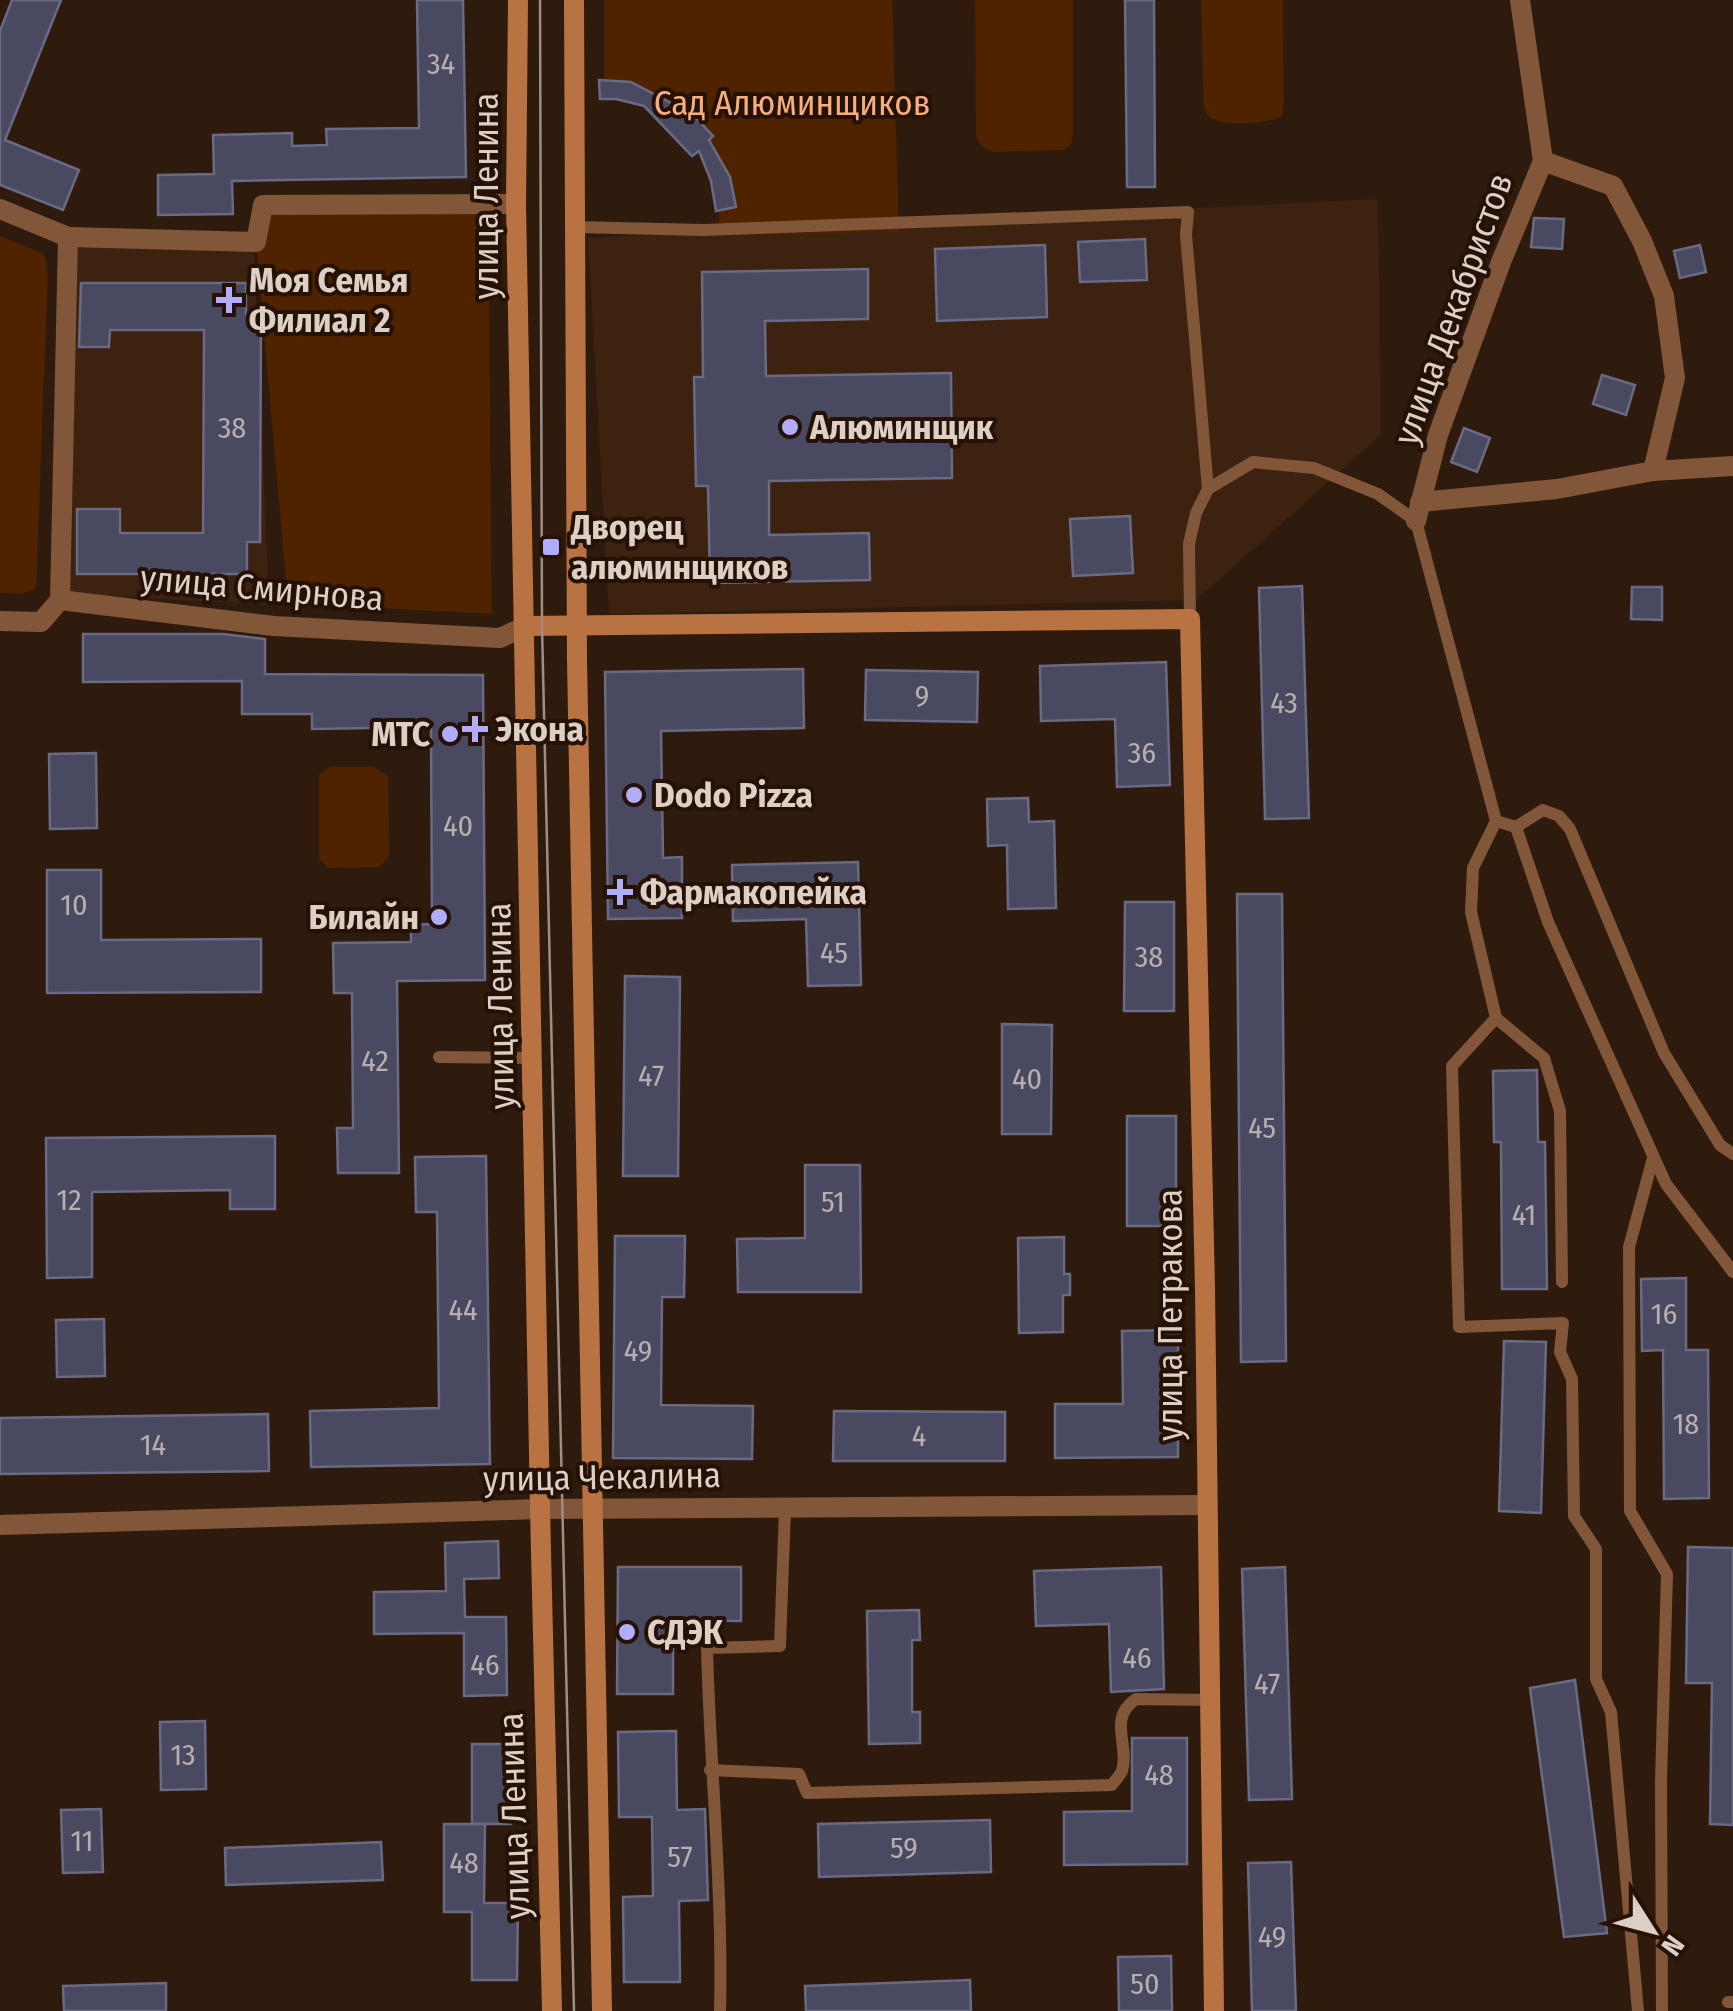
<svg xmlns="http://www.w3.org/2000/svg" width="1733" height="2011" viewBox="0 0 1733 2011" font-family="'Fira Sans Condensed',sans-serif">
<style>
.built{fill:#3d2210}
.green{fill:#4f2200}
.building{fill:#494962;stroke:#6a6a84;stroke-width:2.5}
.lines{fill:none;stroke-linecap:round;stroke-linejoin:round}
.lane{stroke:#825639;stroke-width:12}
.street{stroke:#825639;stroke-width:20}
.secondary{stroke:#b97343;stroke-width:20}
.tram{stroke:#9f8e84;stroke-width:2.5}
.poi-dot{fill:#b0aefa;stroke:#251105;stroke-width:4}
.labels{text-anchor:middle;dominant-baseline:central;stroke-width:8;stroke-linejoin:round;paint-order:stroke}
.number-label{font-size:30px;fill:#b8aead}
.park-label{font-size:35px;fill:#f6ae7f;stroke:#251105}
.street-label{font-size:35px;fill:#ddcfc6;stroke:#251105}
.poi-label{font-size:35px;font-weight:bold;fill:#ddcfc6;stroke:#251105;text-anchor:start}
</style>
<rect width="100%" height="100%" fill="#2f1b0d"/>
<g class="built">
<polygon points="1378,199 1381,435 1196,600 609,614 588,238"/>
<polygon points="66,247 254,248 269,605 68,594"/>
</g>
<g class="green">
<polygon points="604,0 892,0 899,232 720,235 717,177 669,110 604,86"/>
<path d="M975,0H1073V132L1071,145L1063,150L994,152C983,149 981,146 976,136Z"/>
<path d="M1201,0H1283L1284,103L1282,116C1271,123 1227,126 1215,120C1207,117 1208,115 1204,107Z"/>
<polygon points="263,205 488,210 492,614 288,603 256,242"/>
<polygon points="0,236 44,254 48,272 36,588 22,594 0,593"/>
<polygon points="330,767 374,767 388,776 389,856 379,867 328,868 319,859 319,775"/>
</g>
<g class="building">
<polygon points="12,0 61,0 5,140 79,170 63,210 0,185 0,31"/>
<polygon points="417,0 463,0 466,177 232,181 233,214 158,215 158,175 214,174 213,135 292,133 292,146 327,145 326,129 419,128"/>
<polygon points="1125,0 1154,0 1155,187 1127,187"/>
<polygon points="599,80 631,82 673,104 678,99 713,136 709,140 730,177 736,207 716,211 711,181 699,151 692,156 644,106 616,99 600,99"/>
<polygon points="1534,218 1564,219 1562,249 1531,247"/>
<polygon points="1145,239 1147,280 1080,282 1078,242"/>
<polygon points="1045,245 1047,317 937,321 935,249"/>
<polygon points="1700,245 1706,272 1680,278 1674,251"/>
<polygon points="868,269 868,319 765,321 766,376 951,373 952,478 769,481 769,535 869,533 870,580 710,583 708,486 696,486 694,377 703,377 702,272"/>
<polygon points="81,283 246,283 246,315 261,315 260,542 247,542 247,574 77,574 77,509 120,509 120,533 203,533 204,330 110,330 109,347 79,347"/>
<polygon points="1602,375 1635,385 1626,415 1593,404"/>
<polygon points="1464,428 1490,438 1477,472 1451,462"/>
<polygon points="1130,516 1133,573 1073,576 1070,519"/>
<polygon points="1302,586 1309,818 1265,819 1259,588"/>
<polygon points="1632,587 1662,587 1662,620 1631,619"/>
<polygon points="83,634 223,634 265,639 265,674 483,675 485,980 397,981 399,1173 338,1173 337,1128 353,1128 352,993 334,993 333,943 411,942 411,925 432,924 431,727 312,729 312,714 242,714 242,681 83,682"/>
<polygon points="1166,662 1170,785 1117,787 1115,719 1041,721 1040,666"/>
<polygon points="803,669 804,728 661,731 663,858 682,857 682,918 608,919 605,672"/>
<polygon points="866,670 978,672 977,722 865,720"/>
<polygon points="96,753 97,828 50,829 49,754"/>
<polygon points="1028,798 1029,822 1054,821 1056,908 1008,909 1007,845 988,846 987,799"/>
<polygon points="858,862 861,985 808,986 806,919 733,921 732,865"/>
<polygon points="47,870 101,870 101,940 261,939 261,992 47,993"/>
<polygon points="1237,894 1282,894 1286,1361 1241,1362"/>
<polygon points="1125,902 1174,902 1174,1011 1124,1011"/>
<polygon points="625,976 680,977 678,1176 623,1176"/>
<polygon points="1002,1024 1052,1025 1051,1134 1002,1134"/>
<polygon points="1537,1070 1538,1142 1545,1142 1547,1289 1502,1289 1501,1142 1494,1142 1493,1071"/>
<rect x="1127" y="1116" width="49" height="110"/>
<polygon points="275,1136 275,1209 230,1209 230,1190 92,1192 92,1277 47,1278 46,1138"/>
<polygon points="486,1156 490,1464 311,1467 310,1411 439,1408 437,1212 416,1212 415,1157"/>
<polygon points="805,1165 860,1165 861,1292 738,1292 737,1239 805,1238"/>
<polygon points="615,1236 685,1236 684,1297 662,1297 661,1405 753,1406 752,1459 613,1458"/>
<polygon points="1064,1237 1064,1274 1070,1274 1070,1295 1063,1295 1063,1332 1019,1333 1018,1238"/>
<polygon points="1686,1278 1686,1350 1708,1350 1709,1498 1664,1499 1663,1350 1642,1351 1641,1279"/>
<polygon points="104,1319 105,1376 57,1377 56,1320"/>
<polygon points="1178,1330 1178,1457 1055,1458 1055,1404 1123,1404 1122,1331"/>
<polygon points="1504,1341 1546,1342 1541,1513 1499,1511"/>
<polygon points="834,1411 1005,1412 1005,1461 833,1461"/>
<polygon points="268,1414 269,1471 0,1474 0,1418"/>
<polygon points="498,1541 499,1578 464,1579 465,1617 506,1617 507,1695 464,1696 464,1633 374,1634 374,1592 446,1591 445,1543"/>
<polygon points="1688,1547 1733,1548 1733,1825 1710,1824 1712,1683 1686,1683"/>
<polygon points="618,1567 741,1567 741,1621 673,1620 673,1694 617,1694"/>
<polygon points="1161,1567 1164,1689 1111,1692 1109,1624 1036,1626 1034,1571"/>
<polygon points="1285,1567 1292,1799 1249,1800 1242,1569"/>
<polygon points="919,1610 920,1640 912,1640 912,1712 920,1712 920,1743 869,1744 867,1611"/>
<polygon points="1575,1680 1607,1933 1564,1937 1530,1688"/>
<polygon points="205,1721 206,1789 161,1790 160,1722"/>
<polygon points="676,1731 677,1810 705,1809 708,1900 679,1901 680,1982 624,1982 623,1897 653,1896 652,1817 619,1817 618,1732"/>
<polygon points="1132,1738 1187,1738 1187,1864 1064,1865 1064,1812 1132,1811"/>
<rect x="472" y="1744" width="39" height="80"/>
<polygon points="101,1809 103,1872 63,1873 61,1810"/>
<polygon points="990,1820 991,1872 819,1877 818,1824"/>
<polygon points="444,1824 485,1824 484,1903 518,1903 517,1980 472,1980 472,1912 444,1912"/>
<polygon points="381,1842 383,1880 226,1885 225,1848"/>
<polygon points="1291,1862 1296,2011 1252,2011 1248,1863"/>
<polygon points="1171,1956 1172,2011 1119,2011 1118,1957"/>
<polygon points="970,1980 971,2011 806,2011 805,1986"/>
<polygon points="166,1983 166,2011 64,2011 63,1986"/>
</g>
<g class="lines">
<g class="lane">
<polyline points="575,227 704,230 1188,212 1186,235 1208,489"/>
<polyline points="1190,619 1189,544 1196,513 1208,489 1253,462 1314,468 1378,494 1416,521 1496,821 1473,868 1471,912 1496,1018"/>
<polyline points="1496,821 1516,827 1548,922 1666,1184 1733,1272"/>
<polyline points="1516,827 1543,810 1559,816 1570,829 1664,1053 1720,1145 1733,1154"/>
<polyline points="439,1057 534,1058"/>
<polyline points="1653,1158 1629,1247 1630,1511 1667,1574 1661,1781 1662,2011"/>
<polyline points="1562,1282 1560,1111 1544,1058 1496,1018 1452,1066 1459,1327 1563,1323 1560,1352 1572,1379 1574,1516 1596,1549 1596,1679 1611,1712 1638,2011"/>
<path d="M710,1770L799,1774L807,1793L1112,1785C1115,1780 1120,1776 1122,1771C1130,1744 1107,1719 1136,1699L1209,1700"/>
<polyline points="1728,2002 1733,2002"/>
<path d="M720,2011C723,1890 710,1769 707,1648L780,1646L785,1509"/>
</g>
<g class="street">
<polyline points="1543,161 1613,186 1642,241 1664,296 1675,378 1653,471"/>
<polyline points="0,209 68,237 60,600"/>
<polyline points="68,237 256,242 263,205 516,204"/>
<polyline points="1420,502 1557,489 1653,471 1733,466"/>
<polyline points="1416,521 1438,435 1501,262 1543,161 1520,0"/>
<polyline points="0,621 41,622 60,600 274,626 500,638 526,626"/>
<polyline points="0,1525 540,1509 1205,1505"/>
</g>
<g class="secondary">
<polyline points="518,0 516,204 540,1509 552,2011"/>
<polyline points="574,0 577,660 602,2011"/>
<polyline points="526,626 1190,619 1205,1289 1214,2011"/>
</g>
<polyline class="tram" points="540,0 542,627 574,2011"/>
</g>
<g class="poi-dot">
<path d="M224 285h10v10h10v10h-10v10h-10v-10h-10v-10h10z"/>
<circle cx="790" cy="427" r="10"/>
<rect x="541" y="537" width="20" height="20" rx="5"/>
<path d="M470 714h10v10h10v10h-10v10h-10v-10h-10v-10h10z"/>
<circle cx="450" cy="734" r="10"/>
<circle cx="634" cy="795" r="10"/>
<path d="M615 877h10v10h10v10h-10v10h-10v-10h-10v-10h10z"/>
<circle cx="439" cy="917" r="10"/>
<circle cx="627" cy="1632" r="10"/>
</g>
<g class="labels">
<g class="number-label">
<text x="441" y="64">34</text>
<text x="232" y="428">38</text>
<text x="922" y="696">9</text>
<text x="1284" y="703">43</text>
<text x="1142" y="753">36</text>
<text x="458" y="826">40</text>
<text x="74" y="905">10</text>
<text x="834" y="953">45</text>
<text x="1149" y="957">38</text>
<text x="375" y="1061">42</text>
<text x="651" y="1076">47</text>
<text x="1027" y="1079">40</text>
<text x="1262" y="1128">45</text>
<text x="69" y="1200">12</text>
<text x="833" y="1202">51</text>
<text x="1524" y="1215">41</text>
<text x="463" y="1310">44</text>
<text x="1664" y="1314">16</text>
<text x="638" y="1351">49</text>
<text x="1686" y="1424">18</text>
<text x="919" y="1436">4</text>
<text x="153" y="1445">14</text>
<text x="1137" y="1658">46</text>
<text x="485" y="1665">46</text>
<text x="1267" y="1684">47</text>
<text x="183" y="1755">13</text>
<text x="1159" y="1775">48</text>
<text x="82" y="1841">11</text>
<text x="904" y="1848">59</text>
<text x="680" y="1857">57</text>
<text x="464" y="1863">48</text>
<text x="1272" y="1937">49</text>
<text x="1145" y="1984">50</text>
</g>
<g class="park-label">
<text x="792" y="103">Сад Алюминщиков</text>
</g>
<g class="street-label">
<text transform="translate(486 196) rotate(-90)">улица Ленина</text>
<text transform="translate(1453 309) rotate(-70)">улица Декабристов</text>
<text transform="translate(262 588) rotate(5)">улица Смирнова</text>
<text transform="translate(500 1006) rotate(-91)">улица Ленина</text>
<text transform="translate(1170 1315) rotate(-90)">улица Петракова</text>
<text transform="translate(602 1477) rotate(-1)">улица Чекалина</text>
<text transform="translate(514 1816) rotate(-92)">улица Ленина</text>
</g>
<g class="poi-label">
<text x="249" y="280">Моя Семья<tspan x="249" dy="40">Филиал 2</tspan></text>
<text x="810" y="427">Алюминщик</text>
<text x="571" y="527">Дворец<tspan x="571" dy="40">алюминщиков</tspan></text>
<text x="495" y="729">Экона</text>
<text x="430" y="734" text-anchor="end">МТС</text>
<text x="654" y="795">Dodo Pizza</text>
<text x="640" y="892">Фармакопейка</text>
<text x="419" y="917" text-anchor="end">Билайн</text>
<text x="647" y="1632">СДЭК</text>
</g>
</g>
<g transform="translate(1653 1931) rotate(126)" stroke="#251105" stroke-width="8" paint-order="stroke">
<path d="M0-8L18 38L0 25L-18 38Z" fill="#ddcfc6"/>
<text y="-15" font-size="28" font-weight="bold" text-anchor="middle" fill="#ddcfc6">N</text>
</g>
</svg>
